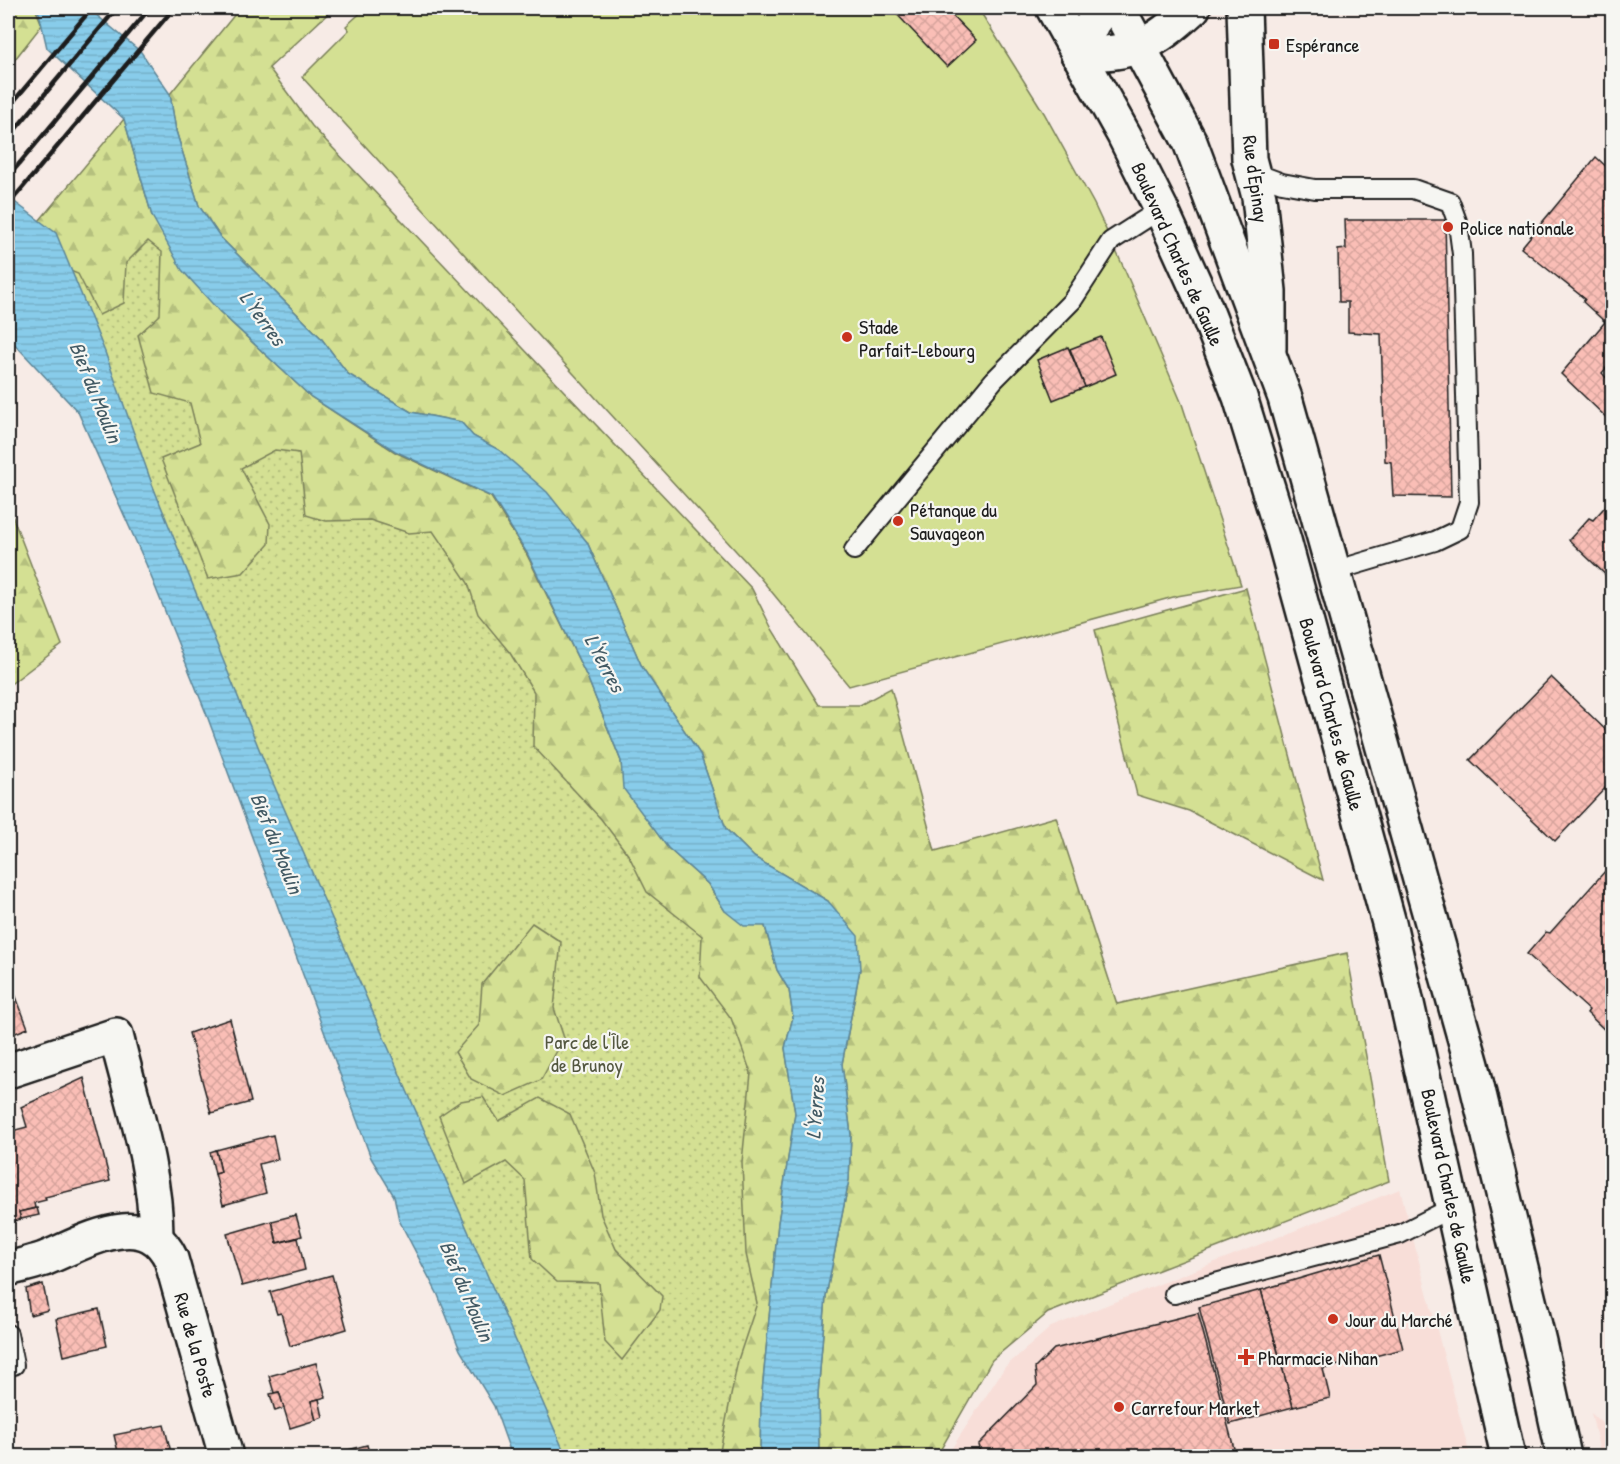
<svg xmlns="http://www.w3.org/2000/svg" width="1620" height="1464" viewBox="0 0 1620 1464" font-family="'Patrick Hand',sans-serif">
<style>
.built{fill:#f8ded8}
.green{fill:url(#green-dots);stroke:#787e58;stroke-width:1.5}
.forest{fill:url(#forest-firs);stroke:#787e58;stroke-width:1.5}
.pitch{fill:#d4e093;stroke:#787e58;stroke-width:1.5}
.water{fill:url(#water-rules);stroke:#5d8698;stroke-width:1.5}
.building{fill:url(#building-cross-hatch);stroke:#1c1c1c;stroke-width:1.5}
.lines{fill:none;stroke-linecap:round;stroke-linejoin:round}
.service-casing{stroke:#1c1c1c;stroke-width:22}
.minor-casing{stroke:#1c1c1c;stroke-width:38}
.tertiary-casing{stroke:#1c1c1c;stroke-width:38}
.secondary-casing{stroke:#1c1c1c;stroke-width:38}
.service{stroke:#f6f6f2;stroke-width:18}
.minor{stroke:#f6f6f2;stroke-width:33}
.tertiary{stroke:#f6f6f2;stroke-width:33}
.secondary{stroke:#f6f6f2;stroke-width:33}
.rail{stroke:#1c1c1c;stroke-width:4.5}
.poi-dot{fill:#c8321e;stroke:#f6f6f2;stroke-width:2}
.labels{text-anchor:middle;dominant-baseline:central;stroke-width:4.5;stroke-linejoin:round;paint-order:stroke}
.poi-label{font-size:20px;fill:#1c1c1c;stroke:#f6f6f2;text-anchor:start}
.street-label{font-size:20px;fill:#1c1c1c;stroke:#f6f6f2}
.park-label{font-size:20px;fill:#535740;stroke:#f6f6f2}
.water-label{font-size:21px;font-style:italic;fill:#425a64;stroke:#f6f6f2}
</style>
<defs>
<pattern id="green-dots" width="8" height="8" patternUnits="userSpaceOnUse" patternTransform="scale(1.5)"><rect width="8" height="8" fill="#d4e093"/><path d="M2 2h.1M6 6h.1" fill="none" stroke="#b5c07e" stroke-width="1.8" stroke-linecap="round"/></pattern>
<pattern id="forest-firs" width="22" height="20" patternUnits="userSpaceOnUse" patternTransform="scale(1.5)"><rect width="22" height="20" fill="#d4e093"/><path d="M5 1l3.5 6h-7zM16 11l3.5 6h-7z" fill="#b5c07e"/></pattern>
<pattern id="water-rules" width="6" height="5" patternUnits="userSpaceOnUse" patternTransform="scale(1.5)"><rect width="6" height="5" fill="#88ccea"/><path d="M0 2.5h6" fill="none" stroke="#75afc8"/></pattern>
<pattern id="building-cross-hatch" width="8" height="8" patternUnits="userSpaceOnUse" patternTransform="scale(1.5)"><rect width="8" height="8" fill="#fabeb6"/><path d="M0 0l8 8M0 8l8-8" fill="none" stroke="#d6a39c"/></pattern>
</defs>
<rect width="100%" height="100%" fill="#f7ebe6"/>
<filter id="ink" filterUnits="userSpaceOnUse"><feTurbulence type="fractalNoise" baseFrequency=".0167" numOctaves="2"/><feDisplacementMap in="SourceGraphic" scale="12" xChannelSelector="R" yChannelSelector="G"/><feConvolveMatrix kernelMatrix="1 2 1 2 8 2 1 2 1" color-interpolation-filters="sRGB"/></filter>
<g filter="url(#ink)">
<g class="built">
<polygon points="1400,1189 1470,1456 951,1456 950,1451 1005,1367 1051,1327"/>
<polygon points="1591,1413 1612,1433 1612,1456 1601,1456"/>
</g>
<polygon class="green" points="124,119 395,452 668,848 795,1113 778,1223 761,1403 760,1456 545,1456 334,962 56,233"/>
<g class="forest">
<polygon points="8,8 35,8 42,25 8,68"/>
<polygon points="240,8 334,8 269,68 312,126 752,589 772,629 819,705 860,705 891,688 935,851 1056,817 1117,1004 1347,953 1389,1181 1048,1313 992,1360 941,1449 942,1456 819,1456 818,1394 826,1296 849,1180 851,1135 842,1064 860,969 828,901 754,857 726,829 700,754 642,667 587,542 499,450 473,436 461,422 411,412 348,374 321,338 221,238 199,206 176,131 170,94"/>
<polygon points="124,119 152,216 219,311 311,397 395,452 491,497 526,553 588,679 621,761 624,788 668,848 708,884 725,911 765,926 777,970 789,990 793,1017 785,1048 795,1113 778,1223 761,1403 760,1456 719,1456 738,1360 757,1303 746,1254 742,1162 751,1073 731,1018 700,977 702,936 647,892 629,856 601,819 533,746 534,692 510,653 478,614 468,583 433,531 409,533 370,520 326,521 306,515 299,453 275,450 241,468 270,524 269,544 243,573 208,579 161,459 200,443 190,403 154,393 138,335 160,315 162,252 148,241 126,263 124,303 99,315 78,274 33,256 39,221"/>
<polygon points="8,505 62,645 8,686"/>
<polygon points="1246,588 1323,880 1189,811 1137,795 1095,630"/>
<polygon points="532,923 561,942 554,1008 564,1038 541,1080 505,1096 471,1079 455,1052 479,1025 482,984"/>
<polygon points="483,1097 499,1121 540,1098 570,1114 595,1173 601,1215 616,1249 662,1296 660,1310 622,1360 605,1342 599,1283 557,1282 532,1259 525,1180 506,1162 466,1184 439,1116 461,1101"/>
</g>
<polygon class="pitch" points="366,8 978,8 1044,113 1094,204 1123,266 1182,404 1241,585 1177,596 849,686 757,574 302,77 349,30 346,26"/>
<g class="water">
<polygon points="35,8 88,8 141,52 170,94 176,131 199,206 221,238 321,338 348,374 411,412 461,422 473,436 499,450 547,492 587,542 642,667 700,754 726,829 754,857 828,901 858,936 860,969 842,1064 851,1135 849,1180 826,1296 818,1394 819,1456 760,1456 761,1403 778,1223 795,1113 785,1048 793,1017 789,990 777,970 765,926 744,926 725,911 708,884 668,848 623,788 621,761 588,679 527,553 492,497 395,451 311,397 219,311 182,270 152,216 124,119 47,48 39,13"/>
<polygon points="8,197 56,233 105,352 152,484 270,776 566,1456 512,1456 494,1406 460,1350 438,1295 399,1220 394,1196 371,1158 206,713 146,564 78,412 8,337"/>
</g>
<g class="building">
<polygon points="891,8 945,8 976,40 947,67"/>
<polygon points="1596,157 1612,172 1612,313 1605,322 1583,302 1585,299 1521,248"/>
<polygon points="1345,220 1445,220 1451,497 1393,496 1391,462 1385,461 1381,334 1348,332 1348,302 1339,302 1338,250 1346,249"/>
<polygon points="1605,322 1612,330 1612,361 1602,373 1612,384 1612,423 1561,374"/>
<polygon points="1101,337 1116,374 1085,387 1070,349"/>
<polygon points="1068,347 1085,387 1053,400 1037,360"/>
<polygon points="1612,499 1612,581 1569,540 1589,518 1593,520"/>
<polygon points="1551,677 1612,736 1612,781 1555,841 1470,760"/>
<polygon points="1606,870 1612,876 1612,1030 1609,1034 1587,1013 1589,1010 1527,954 1546,932 1550,933"/>
<polygon points="8,976 28,1028 8,1036"/>
<polygon points="230,1019 251,1102 211,1113 189,1033"/>
<polygon points="84,1078 110,1181 45,1197 46,1200 34,1203 35,1208 19,1212 21,1219 8,1223 8,1132 27,1127 21,1107"/>
<polygon points="273,1135 278,1159 259,1164 266,1193 223,1205 215,1174 221,1172 216,1150"/>
<polygon points="216,1150 221,1172 215,1174 210,1152"/>
<polygon points="37,1208 39,1215 21,1219 19,1212"/>
<polygon points="296,1215 302,1236 277,1243 272,1221"/>
<polygon points="272,1221 277,1243 298,1238 305,1270 242,1286 227,1234"/>
<polygon points="1379,1255 1403,1349 1323,1369 1330,1398 1293,1407 1261,1290"/>
<polygon points="332,1275 347,1329 290,1346 281,1313 277,1314 270,1292"/>
<polygon points="43,1284 48,1310 30,1315 26,1289"/>
<polygon points="1261,1290 1293,1407 1230,1424 1199,1307"/>
<polygon points="99,1309 107,1346 64,1356 56,1319"/>
<polygon points="1198,1313 1236,1456 981,1456 978,1445 1037,1385 1035,1368 1054,1349"/>
<polygon points="316,1363 326,1397 311,1401 316,1420 290,1428 279,1392 274,1393 269,1376"/>
<polygon points="279,1392 284,1408 275,1411 270,1394"/>
<polygon points="319,1399 323,1417 316,1420 311,1401"/>
<polygon points="164,1425 172,1456 119,1456 114,1435"/>
<polygon points="367,1445 370,1456 326,1456"/>
</g>
<g class="lines">
<defs>
<g id="service">
<polyline points="1250,171 1282,183 1315,189 1413,189 1450,202 1458,224 1462,254 1469,502 1460,529 1435,541 1334,571"/>
<polyline points="854,550 994,380 1072,301 1111,241 1161,209"/>
<polyline points="1174,1294 1400,1234 1453,1207"/>
<polyline points="8,1334 14,1365"/>
</g>
<g id="minor">
<polyline points="1244,8 1249,159 1259,197 1269,291 1269,349"/>
<path d="M8,1071L116,1035C132,1102 156,1168 156,1237"/>
</g>
<path id="tertiary" d="M8,1269C19,1266 32,1263 44,1259C84,1243 145,1204 171,1259L226,1456"/>
<g id="secondary">
<polyline points="1053,8 1124,135 1161,209 1203,302 1240,397 1284,540 1389,923 1508,1456"/>
<polyline points="1118,8 1190,142 1285,398 1472,1065 1539,1342 1564,1456"/>
<path d="M1078,54C1135,54 1151,46 1193,8"/>
<polyline points="1078,54 1093,22 1104,8"/>
</g>
</defs>
<use href="#service" class="service-casing"/>
<use href="#minor" class="minor-casing"/>
<use href="#tertiary" class="tertiary-casing"/>
<use href="#secondary" class="secondary-casing"/>
<use href="#service" class="service"/>
<use href="#minor" class="minor"/>
<use href="#tertiary" class="tertiary"/>
<use href="#secondary" class="secondary"/>
<g class="rail">
<polyline points="8,108 92,8"/>
<polyline points="8,138 117,8"/>
<polyline points="8,177 150,8"/>
<polyline points="8,205 174,8"/>
</g>
</g>
</g>
<g class="poi-dot">
<rect x="1268" y="38" width="12" height="12" rx="3"/>
<circle cx="1448" cy="227" r="6"/>
<circle cx="847" cy="337" r="6"/>
<circle cx="898" cy="521" r="6"/>
<circle cx="1333" cy="1319" r="6"/>
<path d="M1243 1348h6v6h6v6h-6v6h-6v-6h-6v-6h6z"/>
<circle cx="1119" cy="1407" r="6"/>
</g>
<g class="labels">
<g class="poi-label">
<text x="1286" y="44">Espérance</text>
<text x="1460" y="227">Police nationale</text>
<text x="859" y="326">Stade<tspan x="859" dy="23">Parfait-Lebourg</tspan></text>
<text x="910" y="509">Pétanque du<tspan x="910" dy="23">Sauvageon</tspan></text>
<text x="1345" y="1319">Jour du Marché</text>
<text x="1258" y="1357">Pharmacie Nihan</text>
<text x="1131" y="1407">Carrefour Market</text>
</g>
<g class="street-label">
<text transform="translate(1256 179) rotate(82)">Rue d'Epinay</text>
<text transform="translate(1178 254) rotate(66)">Boulevard Charles de Gaulle</text>
<text transform="translate(1332 714) rotate(75)">Boulevard Charles de Gaulle</text>
<text transform="translate(1449 1186) rotate(78)">Boulevard Charles de Gaulle</text>
<text transform="translate(196 1345) rotate(74)">Rue de la Poste</text>
</g>
<g class="park-label">
<text x="587" y="1041">Parc de l'Île<tspan x="587" dy="23">de Brunoy</tspan></text>
</g>
<g class="water-label">
<text transform="translate(263 318) rotate(54)">L'Yerres</text>
<text transform="translate(96 392) rotate(68)">Bief du Moulin</text>
<text transform="translate(605 663) rotate(62)">L'Yerres</text>
<text transform="translate(277 843) rotate(68)">Bief du Moulin</text>
<text transform="translate(815 1108) rotate(-86)">L'Yerres</text>
<text transform="translate(467 1291) rotate(67)">Bief du Moulin</text>
</g>
</g>
<rect width="1620" height="1464" fill="none" stroke="#f6f6f2" stroke-width="30"/>
<rect x="15" y="15" width="1590" height="1434" fill="none" stroke="#1c1c1c" stroke-width="2" filter="url(#ink)"/>
</svg>
